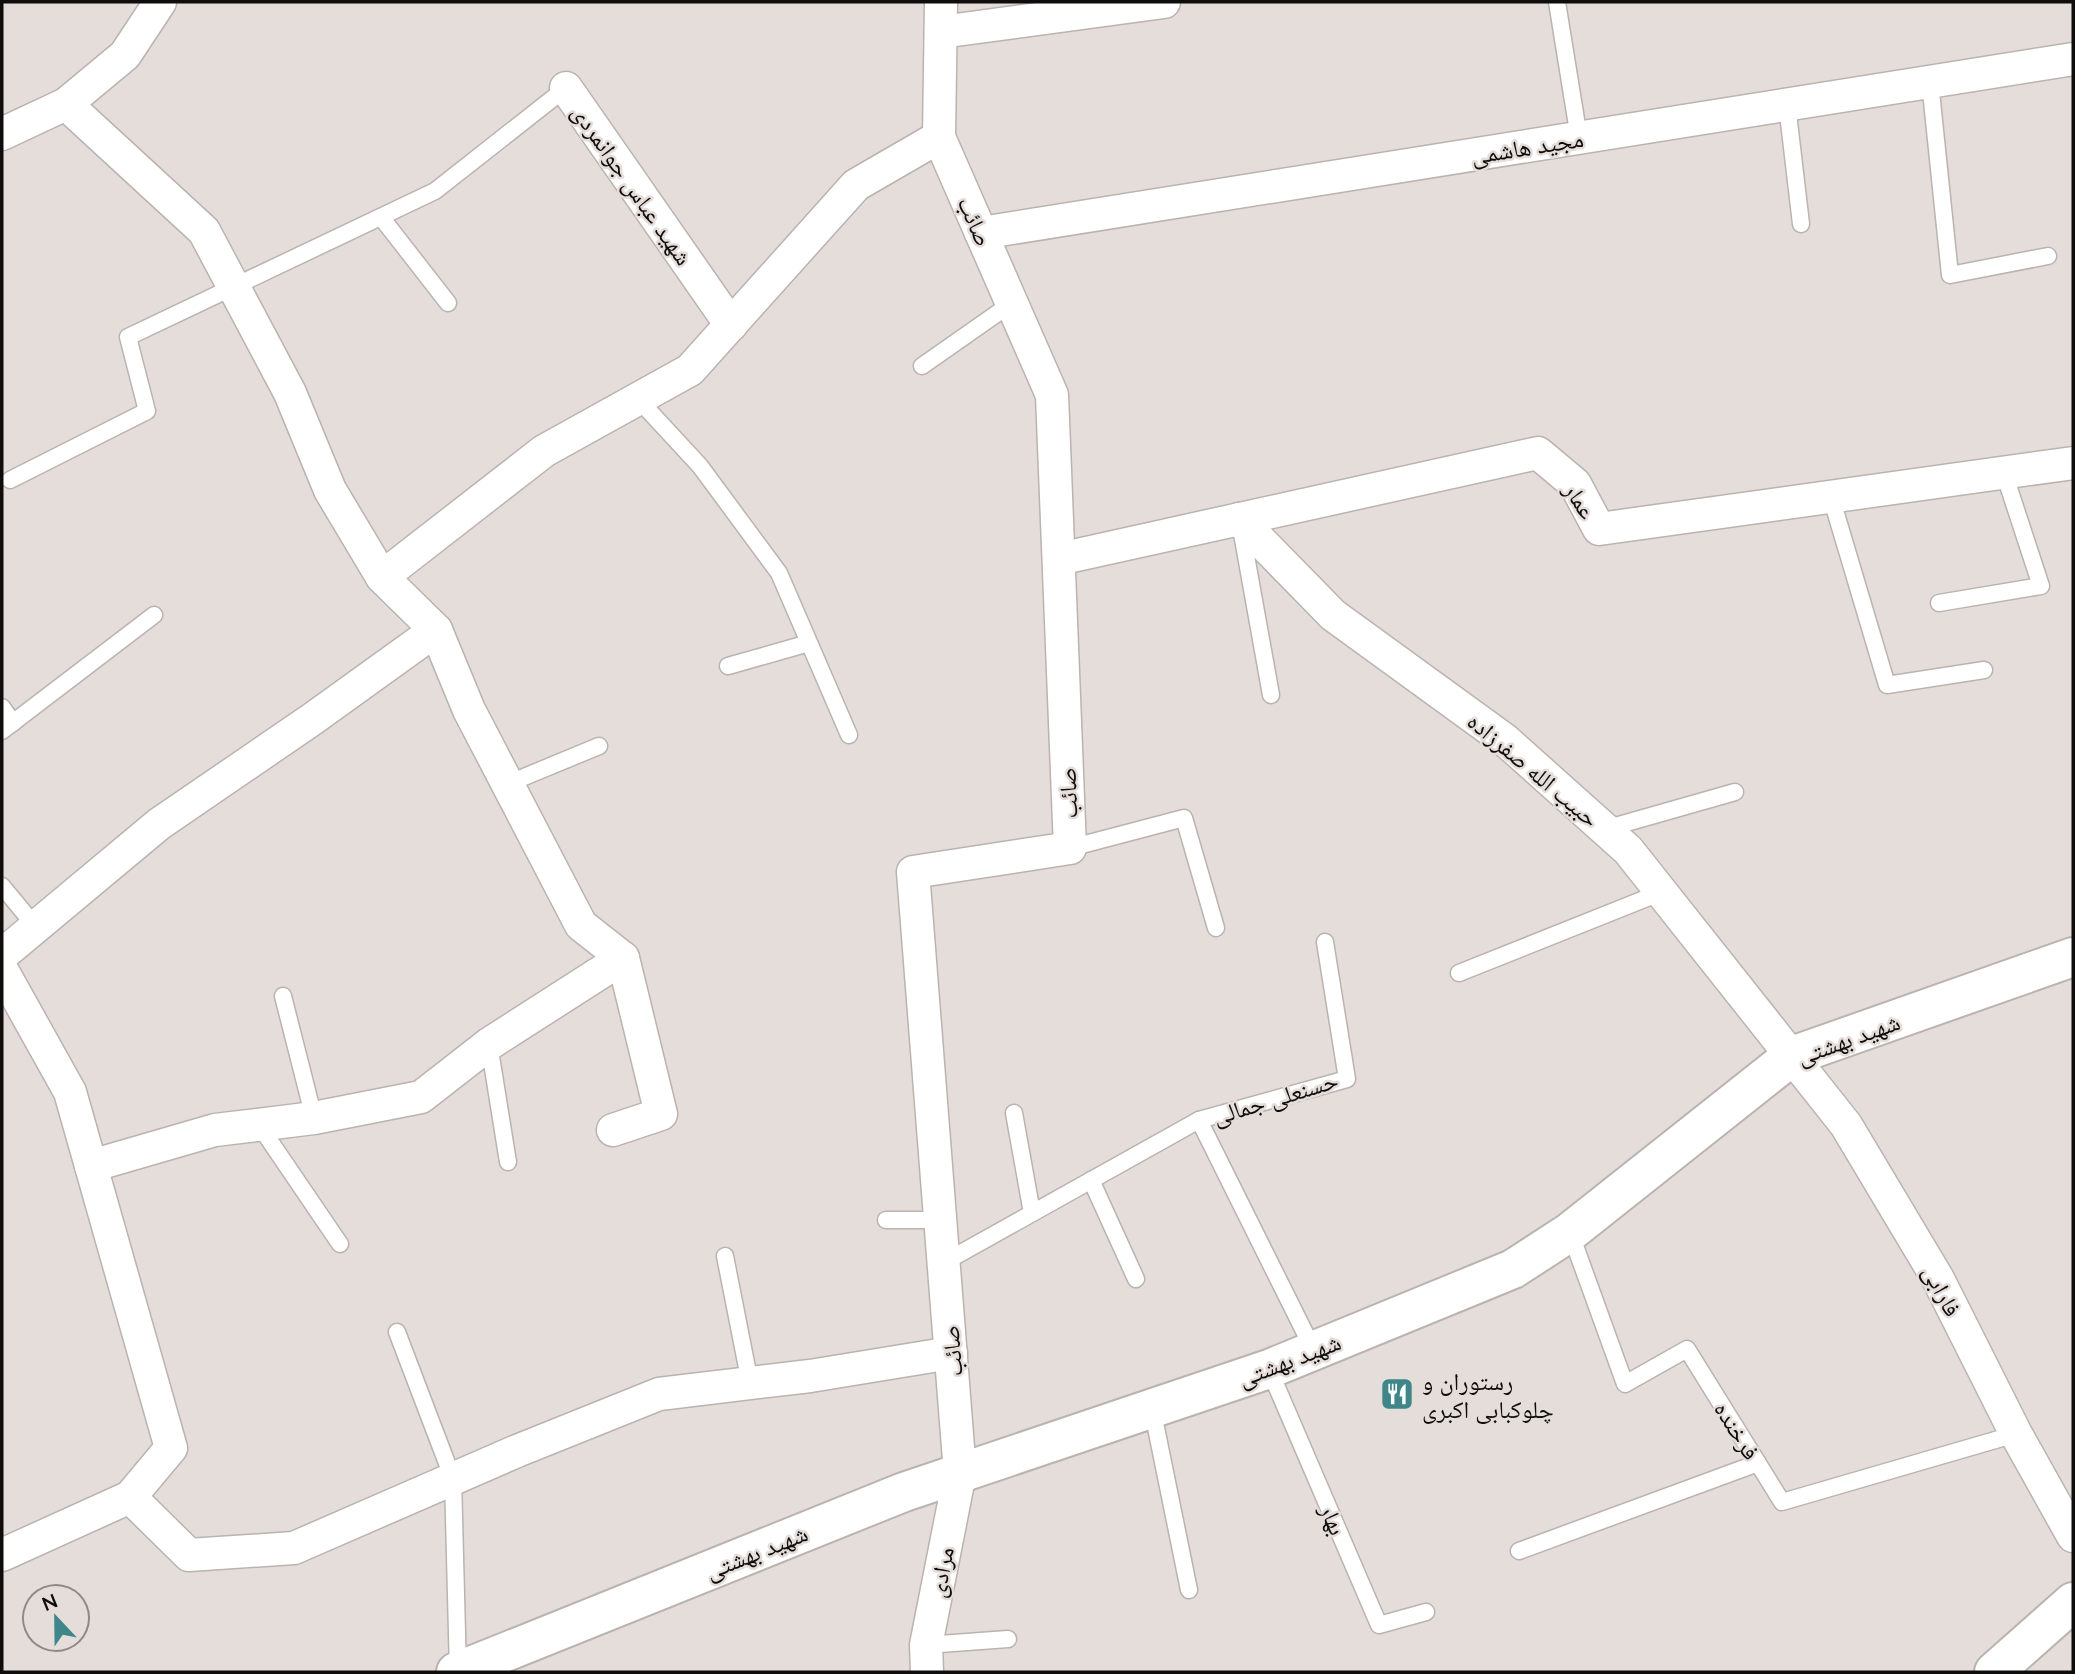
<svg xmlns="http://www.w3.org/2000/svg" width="2075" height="1674" viewBox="0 0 2075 1674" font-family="Lato,'Noto Naskh Arabic',sans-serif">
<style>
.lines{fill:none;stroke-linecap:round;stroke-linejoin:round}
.service-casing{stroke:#bab3af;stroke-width:19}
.minor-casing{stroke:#bab3af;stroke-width:35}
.tertiary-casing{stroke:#bab3af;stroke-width:42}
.service{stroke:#fff;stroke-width:16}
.minor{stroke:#fff;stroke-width:32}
.tertiary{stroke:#fff;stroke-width:38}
.labels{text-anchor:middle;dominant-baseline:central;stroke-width:5;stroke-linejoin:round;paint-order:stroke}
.street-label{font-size:24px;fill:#0f0d0c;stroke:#e5ddd9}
.poi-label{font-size:24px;fill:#0f0d0c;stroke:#e5ddd9;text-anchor:start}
</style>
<rect width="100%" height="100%" fill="#e5ddd9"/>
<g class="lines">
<defs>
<g id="service">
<polyline points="1557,2 1579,138"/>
<polyline points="1930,82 1950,275 2048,256"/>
<polyline points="1787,105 1801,224"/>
<polyline points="381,217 448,303"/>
<polyline points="922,366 1012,303"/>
<polyline points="638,399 700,466 779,573 849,735"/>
<polyline points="10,480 147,411 128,337 435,191 566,88"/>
<polyline points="1831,497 1887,685 1984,670"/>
<polyline points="1241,528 1271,695"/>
<polyline points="1939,603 2041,586 2004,473"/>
<polyline points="728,666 809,643"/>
<polyline points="2,707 13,723"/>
<polyline points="2,731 154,615"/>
<polyline points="507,784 599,746"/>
<polyline points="1605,829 1735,792"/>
<polyline points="1070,848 1184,818 1216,928"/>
<polyline points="2,886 36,927"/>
<polyline points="1459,973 1662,892"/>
<polyline points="283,996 314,1118"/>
<polyline points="489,1044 508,1162"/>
<polyline points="1014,1113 1032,1213"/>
<polyline points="259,1125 340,1244"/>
<polyline points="1091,1180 1136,1279"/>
<polyline points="886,1220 940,1220"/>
<polyline points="1570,1232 1625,1384 1687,1349 1782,1502 2016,1434"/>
<polyline points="725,1256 750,1383"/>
<polyline points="943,1263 1199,1120"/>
<polyline points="397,1332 453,1479 458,1672"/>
<polyline points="1314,1351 1199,1120 1347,1079 1325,942"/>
<polyline points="1269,1369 1379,1625 1426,1612"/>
<polyline points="1152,1408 1189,1590"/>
<polyline points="1519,1551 1758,1463"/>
<polyline points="926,1645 1008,1639"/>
</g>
<g id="minor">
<polyline points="941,32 1164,2"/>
<polyline points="566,88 731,325"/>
<polyline points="66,104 204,231 290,393 330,490 382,577 436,630 469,710 581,925 623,958 661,1114 613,1130"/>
<polyline points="2,134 66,104 125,55 160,2"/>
<polyline points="981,233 2073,59"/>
<polyline points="1239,519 1333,615 1505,740 1628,850 1846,1125 1938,1279 2016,1434 2073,1536"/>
<polyline points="1059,559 1538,453 1575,484 1599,529 2073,463"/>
<polyline points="382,577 544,451 690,370 856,185 939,137"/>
<polyline points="2,955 159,824 311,720 436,630"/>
<polyline points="2,970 70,1092 171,1448 130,1497"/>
<polyline points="91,1166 215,1130 314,1118 421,1097 489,1044 623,958"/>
<polyline points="2,1555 130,1497 189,1555 294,1548 517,1451 659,1394 810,1376 951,1353"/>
<polyline points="927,1672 926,1645 960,1473 913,872 1070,848 1052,395 939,137 941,2"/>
</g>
<g id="tertiary">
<polyline points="456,1672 904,1492 1269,1369 1513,1269 1570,1232 1792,1056 2073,957"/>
<polyline points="1994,1672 2073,1602"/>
</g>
</defs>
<use href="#service" class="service-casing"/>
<use href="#minor" class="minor-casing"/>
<use href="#tertiary" class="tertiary-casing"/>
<use href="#service" class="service"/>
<use href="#minor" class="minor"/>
<use href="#tertiary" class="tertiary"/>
</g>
<defs>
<symbol id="restaurant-square" viewBox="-11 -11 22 22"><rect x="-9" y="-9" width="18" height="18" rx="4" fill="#3e8689" stroke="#e5ddd9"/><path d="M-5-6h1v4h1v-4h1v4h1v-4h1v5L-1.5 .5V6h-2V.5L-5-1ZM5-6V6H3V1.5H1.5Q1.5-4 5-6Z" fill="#fff"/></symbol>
</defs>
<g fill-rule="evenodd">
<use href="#restaurant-square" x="1378" y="1375" width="38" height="38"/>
</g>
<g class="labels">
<g class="street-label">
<text transform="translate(1527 146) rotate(-9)">مجید هاشمی</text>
<text transform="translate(633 184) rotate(55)">شهید عباس جوانمردی</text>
<text transform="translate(976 221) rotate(66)">صائب</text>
<text transform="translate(1581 500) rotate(57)">عمار</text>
<text transform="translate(1534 769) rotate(40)">حبیب الله صفرزاده</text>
<text transform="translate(1067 793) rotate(-92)">صائب</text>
<text transform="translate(1848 1038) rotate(-20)">شهید بهشتی</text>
<text transform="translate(1275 1097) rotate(-17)">حسنعلی جمالی</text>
<text transform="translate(1943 1290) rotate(62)">فارابی</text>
<text transform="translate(951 1351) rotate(-95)">صائب</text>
<text transform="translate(1289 1359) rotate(-21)">شهید بهشتی</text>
<text transform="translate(1738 1430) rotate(58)">فرخنده</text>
<text transform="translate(1334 1519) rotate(67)">بهار</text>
<text transform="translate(756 1551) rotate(-22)">شهید بهشتی</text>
<text transform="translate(940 1572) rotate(-79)">مرادی</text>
</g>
<g class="poi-label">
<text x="1422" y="1380">رستوران و<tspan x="1422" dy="28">چلوکبابی اکبری</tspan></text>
</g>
</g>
<rect width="2075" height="1674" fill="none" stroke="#0f0d0c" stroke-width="7"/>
<g transform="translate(56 1618) rotate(338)"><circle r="33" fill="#e5ddd9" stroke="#8f8a87" stroke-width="2"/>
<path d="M0-5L12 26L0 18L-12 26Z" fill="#3e8689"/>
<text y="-10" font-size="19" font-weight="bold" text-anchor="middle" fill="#0f0d0c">N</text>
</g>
</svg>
